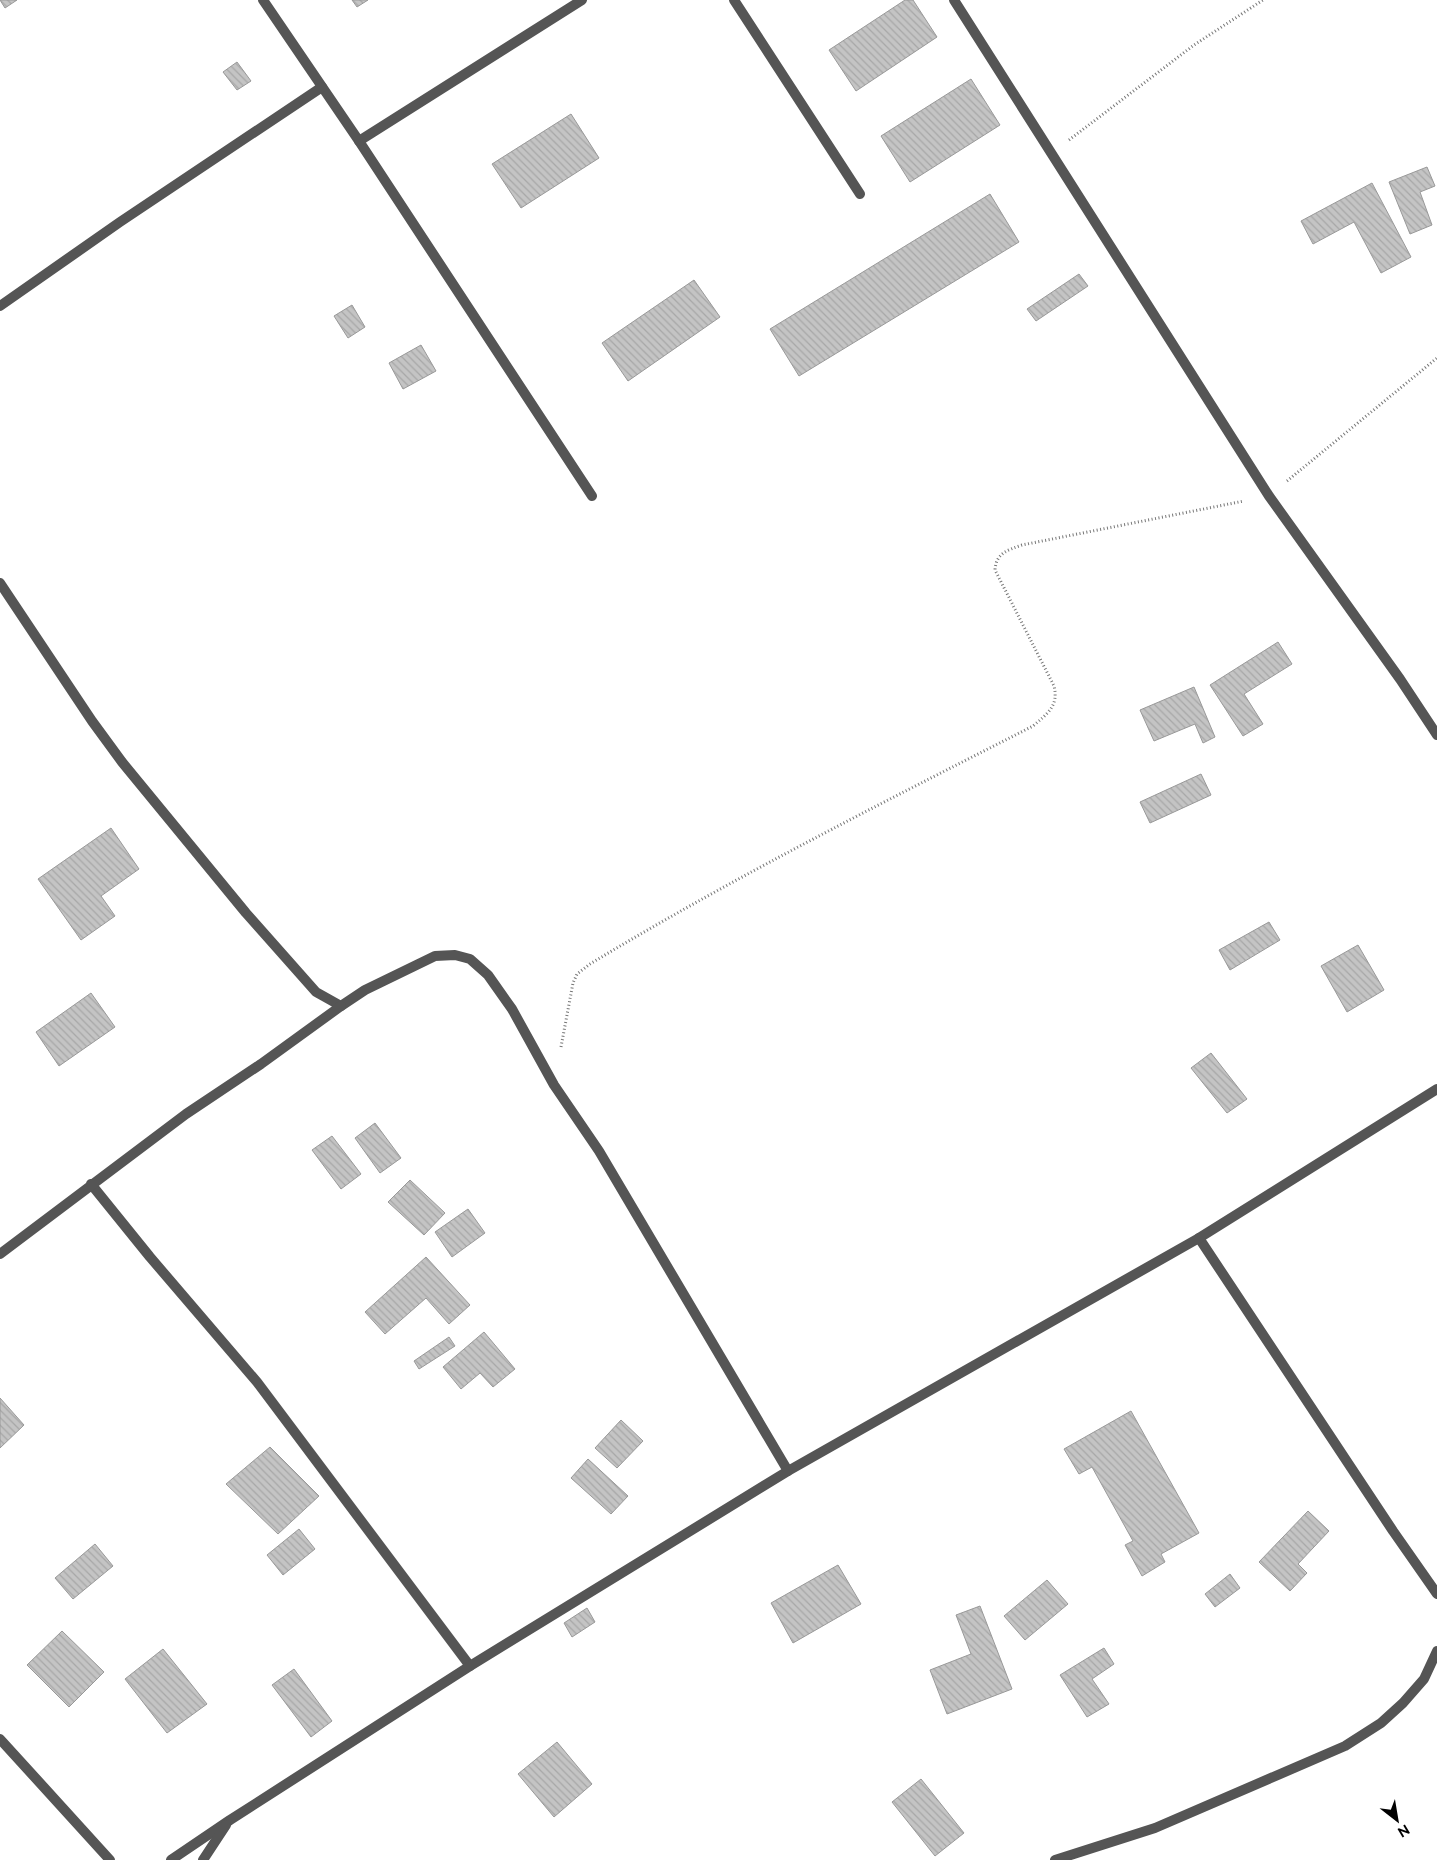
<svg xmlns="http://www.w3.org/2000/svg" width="1437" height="1860" viewBox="0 0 1437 1860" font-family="Raleway,sans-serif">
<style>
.building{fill:url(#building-back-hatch);stroke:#999}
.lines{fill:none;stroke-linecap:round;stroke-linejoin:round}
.path{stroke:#777;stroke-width:3;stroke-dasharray:1 2.5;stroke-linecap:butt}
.service{stroke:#555;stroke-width:10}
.minor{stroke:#555;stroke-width:10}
</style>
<defs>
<pattern id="building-back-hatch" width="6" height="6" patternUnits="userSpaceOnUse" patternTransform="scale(1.25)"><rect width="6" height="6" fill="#c4c4c4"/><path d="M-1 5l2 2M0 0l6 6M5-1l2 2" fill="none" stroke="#a7a7a7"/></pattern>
</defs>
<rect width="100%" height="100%" fill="#fff"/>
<g class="building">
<polygon points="0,0 17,0 5,8"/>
<polygon points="352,0 368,0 357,7"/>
<polygon points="905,0 913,0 937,37 856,91 829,50"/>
<polygon points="237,62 251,81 237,90 223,72"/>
<polygon points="971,79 1000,125 910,182 881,136"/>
<polygon points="571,114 599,158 521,208 492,164"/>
<polygon points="1427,167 1435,186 1420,192 1432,225 1410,234 1389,182"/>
<polygon points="1372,183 1411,257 1381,273 1354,222 1313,244 1301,221"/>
<polygon points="990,194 1019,242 799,376 770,329"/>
<polygon points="1079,274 1088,286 1036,321 1027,309"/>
<polygon points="694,280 720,317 628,381 602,343"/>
<polygon points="352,305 365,327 348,338 334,316"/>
<polygon points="421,345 436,371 403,389 389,363"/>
<polygon points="1278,642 1292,664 1244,694 1263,724 1243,736 1210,685"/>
<polygon points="1194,687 1215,737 1203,743 1195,724 1154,741 1140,710"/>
<polygon points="1201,774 1211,795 1150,823 1140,802"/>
<polygon points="111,828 139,869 101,896 115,916 81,940 38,879"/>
<polygon points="1269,922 1280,940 1230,970 1219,950"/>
<polygon points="1358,945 1384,990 1347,1012 1321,966"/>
<polygon points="91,993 115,1027 59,1066 36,1032"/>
<polygon points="1211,1053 1247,1099 1227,1113 1191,1068"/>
<polygon points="375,1123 401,1158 380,1173 355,1138"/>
<polygon points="332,1136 361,1174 341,1189 312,1150"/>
<polygon points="410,1180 445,1213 424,1235 388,1202"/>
<polygon points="468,1209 485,1233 452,1257 435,1232"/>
<polygon points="426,1257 470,1305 449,1324 426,1298 385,1334 365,1312"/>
<polygon points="484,1332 515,1369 493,1387 480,1373 461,1389 443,1367"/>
<polygon points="449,1337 455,1346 419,1369 414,1361"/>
<polygon points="0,1398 24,1425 0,1448"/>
<polygon points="1131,1411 1199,1533 1161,1554 1165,1562 1142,1576 1125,1545 1133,1541 1092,1467 1079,1474 1064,1449"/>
<polygon points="621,1420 643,1441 617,1468 595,1448"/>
<polygon points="270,1447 319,1496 278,1534 226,1484"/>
<polygon points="588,1459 628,1496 611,1514 571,1478"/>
<polygon points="1308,1511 1329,1531 1298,1564 1307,1573 1290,1591 1259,1562"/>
<polygon points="299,1529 315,1549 283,1575 267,1555"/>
<polygon points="95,1544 113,1566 73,1599 55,1578"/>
<polygon points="838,1565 861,1604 793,1643 771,1603"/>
<polygon points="1230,1574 1240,1588 1215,1607 1205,1594"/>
<polygon points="1047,1580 1068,1604 1025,1640 1004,1616"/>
<polygon points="980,1606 1012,1689 947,1714 930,1670 971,1654 956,1615"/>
<polygon points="587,1608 595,1622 572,1637 564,1623"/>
<polygon points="62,1631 104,1672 69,1707 27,1665"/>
<polygon points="1104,1648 1114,1664 1092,1679 1109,1704 1087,1717 1060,1675"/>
<polygon points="163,1649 207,1704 167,1733 125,1679"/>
<polygon points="294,1669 332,1721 311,1737 272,1685"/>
<polygon points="557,1742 592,1784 554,1817 518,1774"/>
<polygon points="921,1779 964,1833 935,1856 892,1802"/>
</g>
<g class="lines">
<g class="path">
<polyline points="1069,140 1194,45 1263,0"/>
<polyline points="1287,481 1437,358"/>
<path d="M561,1047L573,983L577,974L590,964C734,877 884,802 1033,726C1047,714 1059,706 1054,686L995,570C996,553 1008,550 1022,545L1244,501"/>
</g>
<g class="service">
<polyline points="263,0 359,141 592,496"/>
<polyline points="734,0 860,194"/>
<polyline points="359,141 582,0"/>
<polyline points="0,306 120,222 322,87"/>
</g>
<g class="minor">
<polyline points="954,0 1269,496 1400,679 1437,735"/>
<polyline points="0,583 92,721 122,762 246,913 316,992 341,1006 365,990 435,956 455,955 470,959 488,975 512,1009 554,1085 599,1151 788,1471"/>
<polyline points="91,1184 150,1257 257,1382 470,1666"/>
<polyline points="1199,1238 1393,1531 1437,1594"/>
<polyline points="0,1254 186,1114 261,1064 341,1006"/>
<polyline points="0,1739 110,1860"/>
<polyline points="171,1860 230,1820 470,1666 788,1471 1199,1238 1437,1089"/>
<polyline points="203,1860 226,1825"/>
<polyline points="1055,1860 1155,1828 1345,1746 1381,1723 1403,1703 1424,1679 1437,1651"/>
</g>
</g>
<g transform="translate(1397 1820) rotate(149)" stroke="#ffffff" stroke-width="4" paint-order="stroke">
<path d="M0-4L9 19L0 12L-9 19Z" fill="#000000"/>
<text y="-8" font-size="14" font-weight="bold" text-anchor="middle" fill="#000000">N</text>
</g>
</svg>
